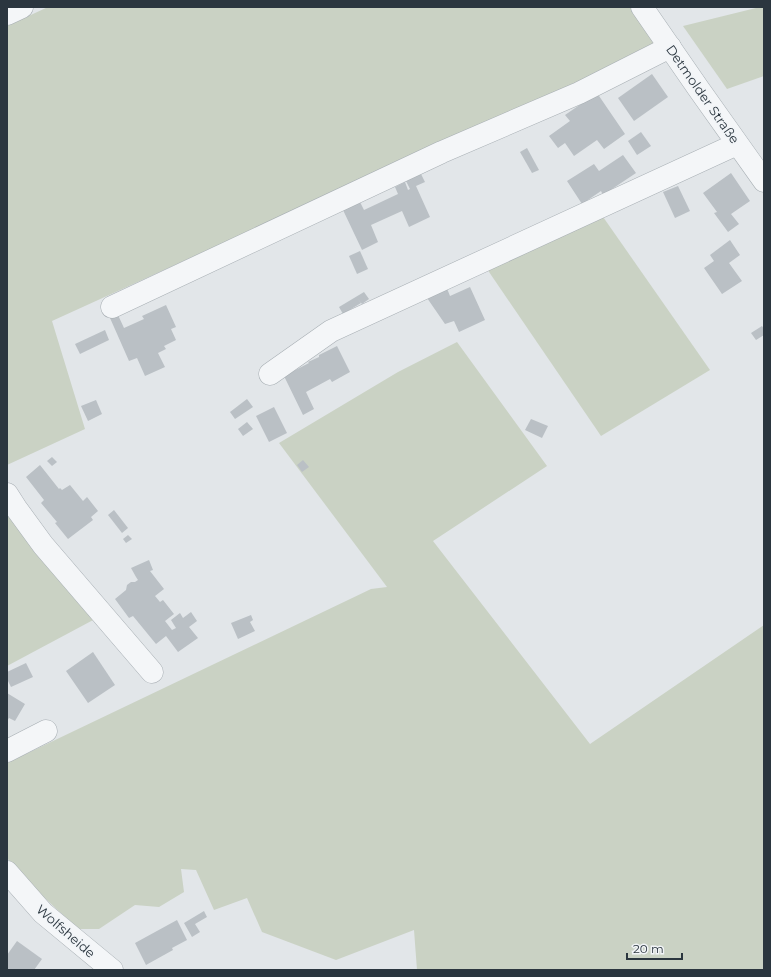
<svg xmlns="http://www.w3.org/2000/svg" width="771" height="977" viewBox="0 0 771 977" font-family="Montserrat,sans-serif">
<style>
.green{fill:#cad2c4}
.building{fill:#bac0c5}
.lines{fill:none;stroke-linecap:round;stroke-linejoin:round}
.minor-casing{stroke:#a7aeb3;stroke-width:23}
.minor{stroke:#f4f6f8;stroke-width:22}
.labels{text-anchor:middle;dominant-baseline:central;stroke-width:3;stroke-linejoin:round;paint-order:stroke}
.street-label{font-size:13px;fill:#2b363f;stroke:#f1f4f7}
</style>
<rect width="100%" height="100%" fill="#e2e6e9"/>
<g class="green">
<polygon points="48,7 631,7 658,45 52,321 85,429 7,465 7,26"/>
<polygon points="760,7 764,7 764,76 727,89 683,26"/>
<polygon points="601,214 710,370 601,436 487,269"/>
<polygon points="457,342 547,466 433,541 590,744 764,625 764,970 417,970 414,930 336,960 262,932 247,898 214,910 196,870 181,869 184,892 159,907 135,905 99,929 78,929 35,889 7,858 7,763 371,589 387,587 279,443 398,372"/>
<polygon points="7,511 95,619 7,666"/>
</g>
<g class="building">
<polygon points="652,74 668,97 634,121 618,98"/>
<polygon points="597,93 625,134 604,149 597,140 574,156 565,143 558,148 549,136 570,121 565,115"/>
<polygon points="641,132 651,146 637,155 628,141"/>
<polygon points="527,148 539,170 532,173 520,152"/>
<polygon points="623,155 636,173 603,195 601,191 582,204 567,181 594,164 599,171"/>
<polygon points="419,170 425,182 416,186 430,217 409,227 402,211 371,225 378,242 362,250 343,210 360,202 364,210 398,194 395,187 405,182 408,190 410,189 404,177"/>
<polygon points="731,173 750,201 731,214 739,224 728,232 714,213 717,212 703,193"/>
<polygon points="678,186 690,211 675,218 663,192"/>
<polygon points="730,240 740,255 729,263 742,281 722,294 704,268 714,261 710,255"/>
<polygon points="360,251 368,269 357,274 349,256"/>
<polygon points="446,286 450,296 470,287 485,320 459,332 454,321 445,324 425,295"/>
<polygon points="364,292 369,299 362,304 358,299 361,303 343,314 339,307"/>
<polygon points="166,305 176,327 171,329 176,340 164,346 166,349 158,353 165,367 145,376 137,358 129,361 110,318 118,315 124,328 144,319 142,316"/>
<polygon points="762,326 764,329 764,335 756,340 751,333"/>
<polygon points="105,330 109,340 80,354 75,344"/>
<polygon points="337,346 350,372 332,382 330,379 306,392 314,409 303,415 284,376 309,363 308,362 319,357 319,355"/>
<polygon points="247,399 253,407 235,419 230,412"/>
<polygon points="96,400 102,414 88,421 81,406"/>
<polygon points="274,407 287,433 269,442 256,416"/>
<polygon points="531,419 548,426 542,438 525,430"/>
<polygon points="247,422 253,429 243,436 238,429"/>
<polygon points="52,457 57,462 52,466 47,461"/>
<polygon points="303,460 309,467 302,472 297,465"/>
<polygon points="40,465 59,489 60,488 62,490 70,485 83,501 87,497 98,511 91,517 93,520 68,539 55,523 57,522 41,503 44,500 26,477"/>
<polygon points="114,510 128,528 122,533 108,515"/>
<polygon points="128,535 132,539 126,543 123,539"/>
<polygon points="149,560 153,570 150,571 164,589 155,596 160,602 163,600 174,614 165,621 172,630 176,628 171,620 180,613 183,618 191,612 197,621 189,627 198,638 178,652 166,636 156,644 133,616 129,618 115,599 126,590 127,585 131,582 135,582 138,580 136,577 131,568"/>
<polygon points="251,615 253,620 250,622 255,631 238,639 231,623"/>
<polygon points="93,652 115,685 88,703 66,671"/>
<polygon points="26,663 33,677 11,687 7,679 7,672"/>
<polygon points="7,693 25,704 15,721 9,718 7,721"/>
<polygon points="204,911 207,917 195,924 200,932 192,937 184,923"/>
<polygon points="177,920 187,940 172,948 173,950 146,965 135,943"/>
<polygon points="17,941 42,959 34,970 7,970 7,955"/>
</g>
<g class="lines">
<defs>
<g id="minor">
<polyline points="642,7 698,88 764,181"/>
<polyline points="7,14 22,7"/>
<polyline points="112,307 442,152 579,93 670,47"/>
<polyline points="270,374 331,331 737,144"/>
<polyline points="7,494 16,508 43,545 152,672"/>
<polyline points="7,751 46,731"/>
<polyline points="7,872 43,913 112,970"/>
</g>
</defs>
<use href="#minor" class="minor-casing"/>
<use href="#minor" class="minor"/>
</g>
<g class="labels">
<g class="street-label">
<text transform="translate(703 94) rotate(55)">Detmolder Straße</text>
<text transform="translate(66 931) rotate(41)">Wolfsheide</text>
</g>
</g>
<rect width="771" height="977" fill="none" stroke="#2b363f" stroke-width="16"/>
<path d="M627 953v6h55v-6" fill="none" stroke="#2b363f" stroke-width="2"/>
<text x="633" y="953" font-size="12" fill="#2b363f" stroke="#f1f4f7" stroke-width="3" paint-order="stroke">20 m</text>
</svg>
